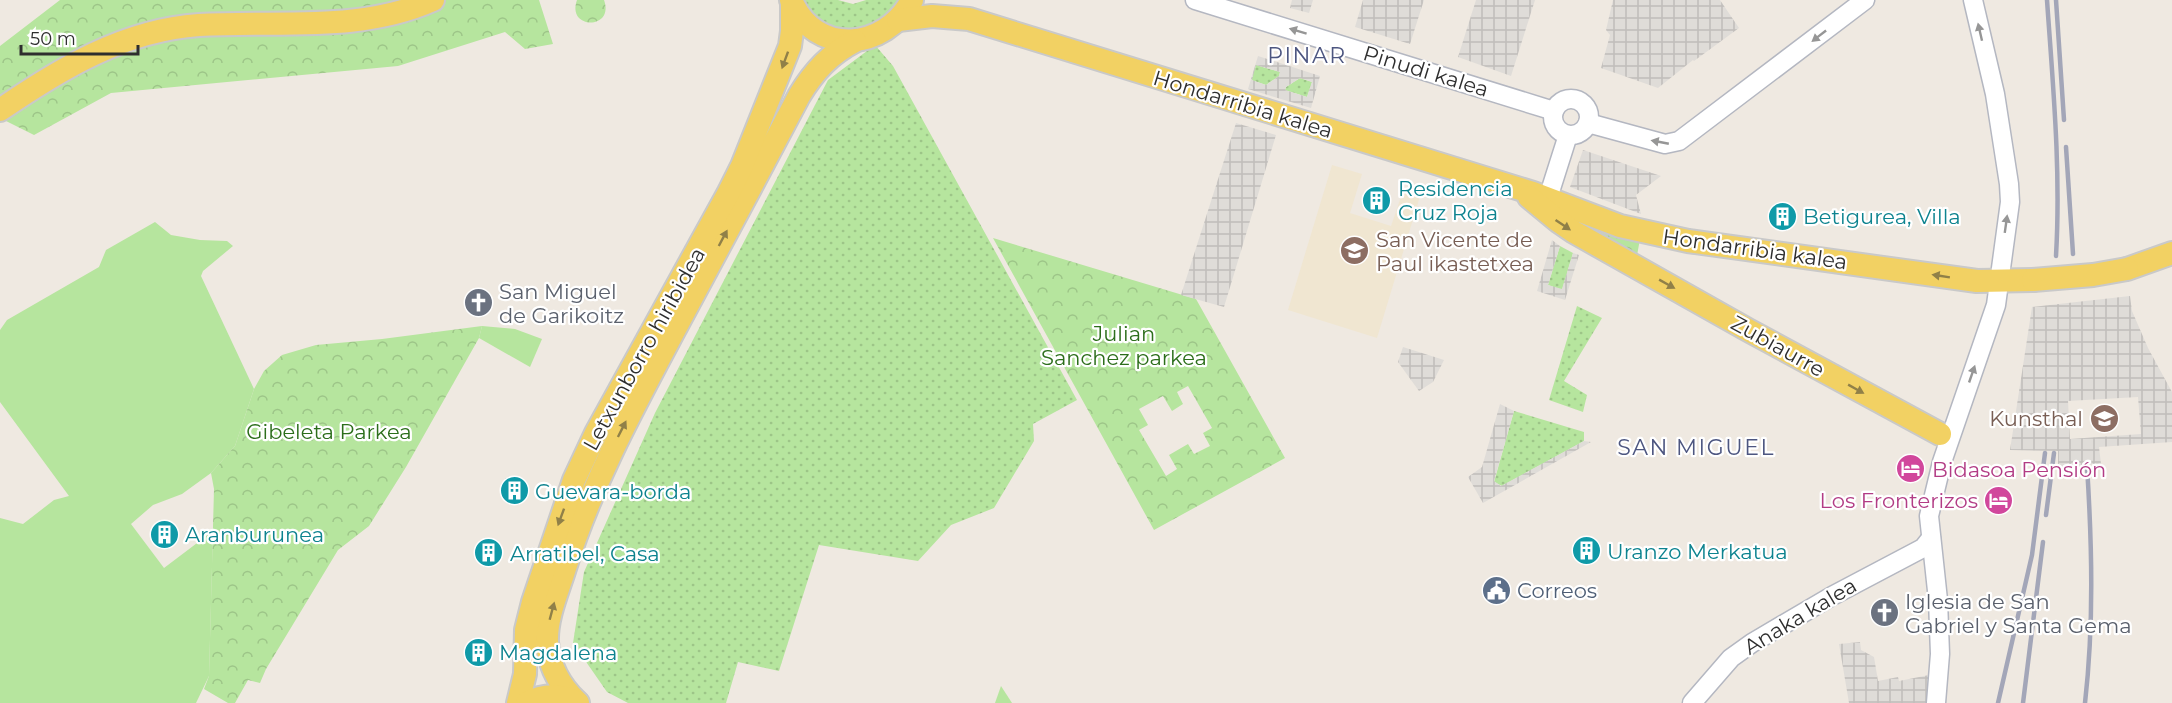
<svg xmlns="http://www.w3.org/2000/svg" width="2172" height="703" viewBox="0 0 2172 703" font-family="Montserrat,sans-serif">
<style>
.education{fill:#f0e6d1}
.grass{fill:#b6e59e}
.forest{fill:url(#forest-crowns);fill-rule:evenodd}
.garden{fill:url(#garden-dots)}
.plaza{fill:url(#plaza-grid);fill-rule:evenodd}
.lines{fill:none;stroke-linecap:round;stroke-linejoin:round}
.minor-casing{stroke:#b4b7c1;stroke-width:21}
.major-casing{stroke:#c9c9c9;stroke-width:26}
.minor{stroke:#fff;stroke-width:18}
.major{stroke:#f2d163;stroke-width:22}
.rail{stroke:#a3a6b8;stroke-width:4.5}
.major-bridge-casing{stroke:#c9c9c9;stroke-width:26;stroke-linecap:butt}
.major-bridge{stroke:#f2d163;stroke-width:22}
.oneway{fill:#969696}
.oneway2{fill:#908048}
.labels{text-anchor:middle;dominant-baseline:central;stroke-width:4.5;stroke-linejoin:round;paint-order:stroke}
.street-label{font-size:21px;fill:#2e2e2e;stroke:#fff}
.culture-label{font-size:21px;fill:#0d838f;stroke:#fff;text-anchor:start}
.education-label{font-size:21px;fill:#785e54;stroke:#fff;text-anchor:start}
.worship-label{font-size:21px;fill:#5b616d;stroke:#fff;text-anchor:start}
.park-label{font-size:21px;fill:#2c6e1b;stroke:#fff}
.hotel-label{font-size:21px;fill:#b23c85;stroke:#fff;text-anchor:start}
.service-label{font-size:21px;fill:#4e5e75;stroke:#fff;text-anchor:start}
.neighbourhood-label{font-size:22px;letter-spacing:1.5px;fill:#4d5680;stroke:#fff}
</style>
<defs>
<pattern id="forest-crowns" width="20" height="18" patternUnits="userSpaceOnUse" patternTransform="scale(1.5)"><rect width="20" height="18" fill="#b6e59e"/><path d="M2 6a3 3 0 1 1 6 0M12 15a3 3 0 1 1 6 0" fill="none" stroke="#9dc588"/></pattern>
<pattern id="garden-dots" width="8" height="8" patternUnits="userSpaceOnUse" patternTransform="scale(1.5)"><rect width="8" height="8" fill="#b6e59e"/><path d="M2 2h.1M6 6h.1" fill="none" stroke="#9dc588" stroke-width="1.8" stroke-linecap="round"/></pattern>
<pattern id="plaza-grid" width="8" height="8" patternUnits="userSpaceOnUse" patternTransform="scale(1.5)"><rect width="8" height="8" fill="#dfdcd8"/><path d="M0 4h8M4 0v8" fill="none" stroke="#c0bdba"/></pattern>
</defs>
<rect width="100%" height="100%" fill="#efe9e1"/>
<polygon class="education" points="1332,165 1362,174 1350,213 1391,226 1404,188 1421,193 1377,338 1288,310"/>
<g class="grass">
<polygon points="155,222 171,235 200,240 227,241 233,246 203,271 201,276 254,389 235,446 211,473 182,494 153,505 131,524 164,568 213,531 209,676 196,703 0,703 0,518 23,524 54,500 69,496 0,402 0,330 7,320 99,267 106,250"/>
<polygon points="482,326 515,329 542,339 530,367 479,338"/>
<polygon points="1001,686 1012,703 995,703"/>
</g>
<g class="forest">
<polygon points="60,0 539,0 553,44 525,49 505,32 398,66 111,93 34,135 0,118 0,46"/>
<path d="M577,0H604C615,30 566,30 577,0Z"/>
<polygon points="1596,225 1640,239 1636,261 1615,242 1594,228"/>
<path d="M993,238L1196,299L1285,458L1154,530ZM1188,386L1212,428L1203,433L1210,446L1194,454L1188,444L1169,455L1177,469L1166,476L1139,430L1148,425L1139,409L1163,396L1172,411L1183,404L1177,392Z"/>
<polygon points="482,326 479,338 406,467 369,526 338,550 266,669 260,683 248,680 235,703 228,703 204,689 209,676 214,489 211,473 235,446 254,389 264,371 282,355 316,345 382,339"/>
</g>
<g class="garden">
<path d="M804,0H838L853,4L866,0H898C876,37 824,40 804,0Z"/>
<polygon points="875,45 893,66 1077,400 1033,424 1034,441 994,508 951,525 918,561 819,545 779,671 738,662 726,703 628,703 607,692 573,643 584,572 655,413 828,80"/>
<polygon points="1256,65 1280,72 1279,76 1266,85 1251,80"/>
<polygon points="1300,78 1312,82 1307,97 1285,90 1286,87"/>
<polygon points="1560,246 1573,253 1562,290 1548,285"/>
<polygon points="1577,306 1602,318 1564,381 1587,395 1583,412 1549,400"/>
<polygon points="1514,411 1584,432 1584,441 1502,486 1494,482"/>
</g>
<g class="plaza">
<polygon points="1292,0 1313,0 1309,13 1290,8"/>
<polygon points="1363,0 1424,0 1410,44 1355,27"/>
<polygon points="1476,0 1535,0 1511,76 1458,57"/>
<polygon points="1613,0 1720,0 1739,28 1694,61 1693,60 1658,88 1601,68 1610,35 1606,30"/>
<path d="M1258,56L1320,76L1311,108L1248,89ZM1256,65L1280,72L1279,76L1266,85L1252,80ZM1300,78L1312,82L1307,97L1285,90L1286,87Z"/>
<polygon points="1236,123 1276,135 1224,307 1181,295"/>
<polygon points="1583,150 1661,176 1636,195 1641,214 1570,187"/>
<polygon points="1552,240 1560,246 1548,285 1562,289 1573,253 1579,255 1565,300 1537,291"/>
<path d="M2130,296L2132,311L2148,348L2172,392V442L2099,447L2101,464L2069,466L2068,473H2058V451L2010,450L2032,307ZM2138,397L2141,434L2070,439L2068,401Z"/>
<polygon points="1403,347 1444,360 1433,382 1419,391 1398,362"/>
<polygon points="1500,404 1514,411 1494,481 1501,486 1584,441 1591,442 1483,503 1468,477 1482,467"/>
<polygon points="1860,642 1861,650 1874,657 1878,681 1898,677 1899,681 1929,675 1928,703 1849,703 1839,644"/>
</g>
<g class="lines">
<defs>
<g id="minor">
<polyline points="1195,0 1554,111"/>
<circle cx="1571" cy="117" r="18"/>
<polyline points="1588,123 1665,144 1679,141 1865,0"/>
<polyline points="1548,198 1568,135"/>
<polyline points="1692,703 1731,658 1752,643 1832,596 1923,548 1931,538"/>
<polyline points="1936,703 1940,654 1938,600 1929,516 1942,462 1996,305 2010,202 2009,184 1995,94 1973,0"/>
</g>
<g id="major">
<path d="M791,0C815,57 885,51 912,0"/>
<polyline points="898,20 932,16 969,19 1533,193 1620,226 1688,241 1977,281 2033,280"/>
<path d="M0,110C60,69 124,30 199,25C278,20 359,33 433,0"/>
<polyline points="1529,197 1558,221 1574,232 1748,330 1940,434"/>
<polyline points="2127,269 2172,253"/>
<path d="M577,702C560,686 549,666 547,642C546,617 558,591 565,568C592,483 634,406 675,329C717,251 758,174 799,96C814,71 830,54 855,41"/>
<polyline points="518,703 525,674 526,630 533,602 574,480 596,433 729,192 742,166 790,46 792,31 792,2"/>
<path d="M527,703C544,694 561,694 578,703"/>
</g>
</defs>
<use href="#minor" class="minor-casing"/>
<use href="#major" class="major-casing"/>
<use href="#minor" class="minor"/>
<use href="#major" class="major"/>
<g class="rail">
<path d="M2047,0C2053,86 2061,170 2056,256"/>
<polyline points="2056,0 2064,120"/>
<polyline points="2066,147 2073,254"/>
<polyline points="2046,515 2054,453"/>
<polyline points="1998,703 2032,555 2045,453"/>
<polyline points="2023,703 2043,542"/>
<path d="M2085,703C2094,624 2092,545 2087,466"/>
</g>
<defs>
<polyline id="major-bridge" points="2033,280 2093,275 2127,269"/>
</defs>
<use href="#major-bridge" class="major-bridge-casing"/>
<use href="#major-bridge" class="major-bridge"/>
</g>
<defs><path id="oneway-solid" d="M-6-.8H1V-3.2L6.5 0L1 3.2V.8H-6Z" transform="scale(1.5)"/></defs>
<g class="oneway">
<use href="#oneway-solid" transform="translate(1298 31) rotate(-163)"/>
<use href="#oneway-solid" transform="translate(1980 32) rotate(-103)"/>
<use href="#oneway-solid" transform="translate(1819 36) rotate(142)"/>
<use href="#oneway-solid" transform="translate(1660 142) rotate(-169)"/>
<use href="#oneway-solid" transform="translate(2006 224) rotate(-82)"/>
<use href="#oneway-solid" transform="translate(1972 374) rotate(-71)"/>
</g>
<g class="oneway2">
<use href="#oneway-solid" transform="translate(785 60) rotate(110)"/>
<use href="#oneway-solid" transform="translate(1563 225) rotate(34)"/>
<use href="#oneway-solid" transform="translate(723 238) rotate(-62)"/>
<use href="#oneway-solid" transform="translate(1941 276) rotate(-171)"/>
<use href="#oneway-solid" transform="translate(1667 284) rotate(29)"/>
<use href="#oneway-solid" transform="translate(1856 389) rotate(29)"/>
<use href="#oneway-solid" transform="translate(622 429) rotate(-63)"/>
<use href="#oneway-solid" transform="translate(561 517) rotate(110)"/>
<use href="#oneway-solid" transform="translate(552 611) rotate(-75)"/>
</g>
<defs>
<symbol id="building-disc" viewBox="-11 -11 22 22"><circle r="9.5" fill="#0f9aa8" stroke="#fff"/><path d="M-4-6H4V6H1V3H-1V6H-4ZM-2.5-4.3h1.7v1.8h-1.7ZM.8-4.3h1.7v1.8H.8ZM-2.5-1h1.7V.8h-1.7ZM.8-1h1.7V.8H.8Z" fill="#fff"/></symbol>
<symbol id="school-disc" viewBox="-11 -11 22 22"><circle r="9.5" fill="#8d6e63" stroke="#fff"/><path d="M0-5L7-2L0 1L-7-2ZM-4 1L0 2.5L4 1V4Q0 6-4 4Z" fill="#fff"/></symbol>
<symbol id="church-disc" viewBox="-11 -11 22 22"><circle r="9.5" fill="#6b7280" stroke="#fff"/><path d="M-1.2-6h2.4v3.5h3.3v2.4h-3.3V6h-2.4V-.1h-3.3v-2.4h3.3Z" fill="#fff"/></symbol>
<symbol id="hotel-disc" viewBox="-11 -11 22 22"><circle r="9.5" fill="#d1479c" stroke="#fff"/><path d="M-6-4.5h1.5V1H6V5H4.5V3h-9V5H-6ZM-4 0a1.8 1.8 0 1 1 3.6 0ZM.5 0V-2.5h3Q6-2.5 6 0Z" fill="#fff"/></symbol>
<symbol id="civic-disc" viewBox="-11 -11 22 22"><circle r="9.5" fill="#5c6f8a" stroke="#fff"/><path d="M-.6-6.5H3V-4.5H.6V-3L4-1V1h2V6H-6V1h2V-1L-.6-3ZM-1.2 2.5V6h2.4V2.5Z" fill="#fff"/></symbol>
</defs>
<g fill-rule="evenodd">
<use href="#building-disc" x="1360" y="184" width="33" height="33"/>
<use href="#building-disc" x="1766" y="200" width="33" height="33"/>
<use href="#school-disc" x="1338" y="234" width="33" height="33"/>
<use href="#church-disc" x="462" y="286" width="33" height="33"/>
<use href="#school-disc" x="2088" y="402" width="33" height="33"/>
<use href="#hotel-disc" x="1894" y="452" width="33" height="33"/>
<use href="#building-disc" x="498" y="474" width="33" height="33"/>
<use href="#hotel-disc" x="1982" y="484" width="33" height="33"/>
<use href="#building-disc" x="148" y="518" width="33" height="33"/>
<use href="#building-disc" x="1570" y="534" width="33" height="33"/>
<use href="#building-disc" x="472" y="536" width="33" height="33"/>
<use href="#civic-disc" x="1480" y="574" width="33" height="33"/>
<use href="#church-disc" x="1868" y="596" width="33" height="33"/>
<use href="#building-disc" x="462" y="636" width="33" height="33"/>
</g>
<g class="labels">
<g class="street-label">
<text transform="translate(1426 71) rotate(17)">Pinudi kalea</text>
<text transform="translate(1243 104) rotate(17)">Hondarribia kalea</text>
<text transform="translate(1755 249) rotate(8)">Hondarribia kalea</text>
<text transform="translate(1778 346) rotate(29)">Zubiaurre</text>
<text transform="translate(644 349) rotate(-61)">Letxunborro hiribidea</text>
<text transform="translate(1800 616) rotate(-31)">Anaka kalea</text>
</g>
<g class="culture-label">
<text x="1398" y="188">Residencia<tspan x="1398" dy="24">Cruz Roja</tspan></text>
<text x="1803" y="216">Betigurea, Villa</text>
<text x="535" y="491">Guevara-borda</text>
<text x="185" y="534">Aranburunea</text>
<text x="1607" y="551">Uranzo Merkatua</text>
<text x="510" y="553">Arratibel, Casa</text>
<text x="499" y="652">Magdalena</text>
</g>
<g class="education-label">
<text x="1376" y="239">San Vicente de<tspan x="1376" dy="24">Paul ikastetxea</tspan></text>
<text x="2083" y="418" text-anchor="end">Kunsthal</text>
</g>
<g class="worship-label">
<text x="499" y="291">San Miguel<tspan x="499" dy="24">de Garikoitz</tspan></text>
<text x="1905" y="601">Iglesia de San<tspan x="1905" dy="24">Gabriel y Santa Gema</tspan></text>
</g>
<g class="park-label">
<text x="1124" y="333">Julian<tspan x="1124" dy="24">Sanchez parkea</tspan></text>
<text x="329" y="431">Gibeleta Parkea</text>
</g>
<g class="hotel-label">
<text x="1932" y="469">Bidasoa Pensión</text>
<text x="1978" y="500" text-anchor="end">Los Fronterizos</text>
</g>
<g class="service-label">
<text x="1517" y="590">Correos</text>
</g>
<g class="neighbourhood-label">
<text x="1307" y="55">PINAR</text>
<text x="1696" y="447">SAN MIGUEL</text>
</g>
</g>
<path d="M21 45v9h117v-9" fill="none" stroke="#2e2e2e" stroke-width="3"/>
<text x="30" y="45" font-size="18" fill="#2e2e2e" stroke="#ffffff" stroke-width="4.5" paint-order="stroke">50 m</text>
</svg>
